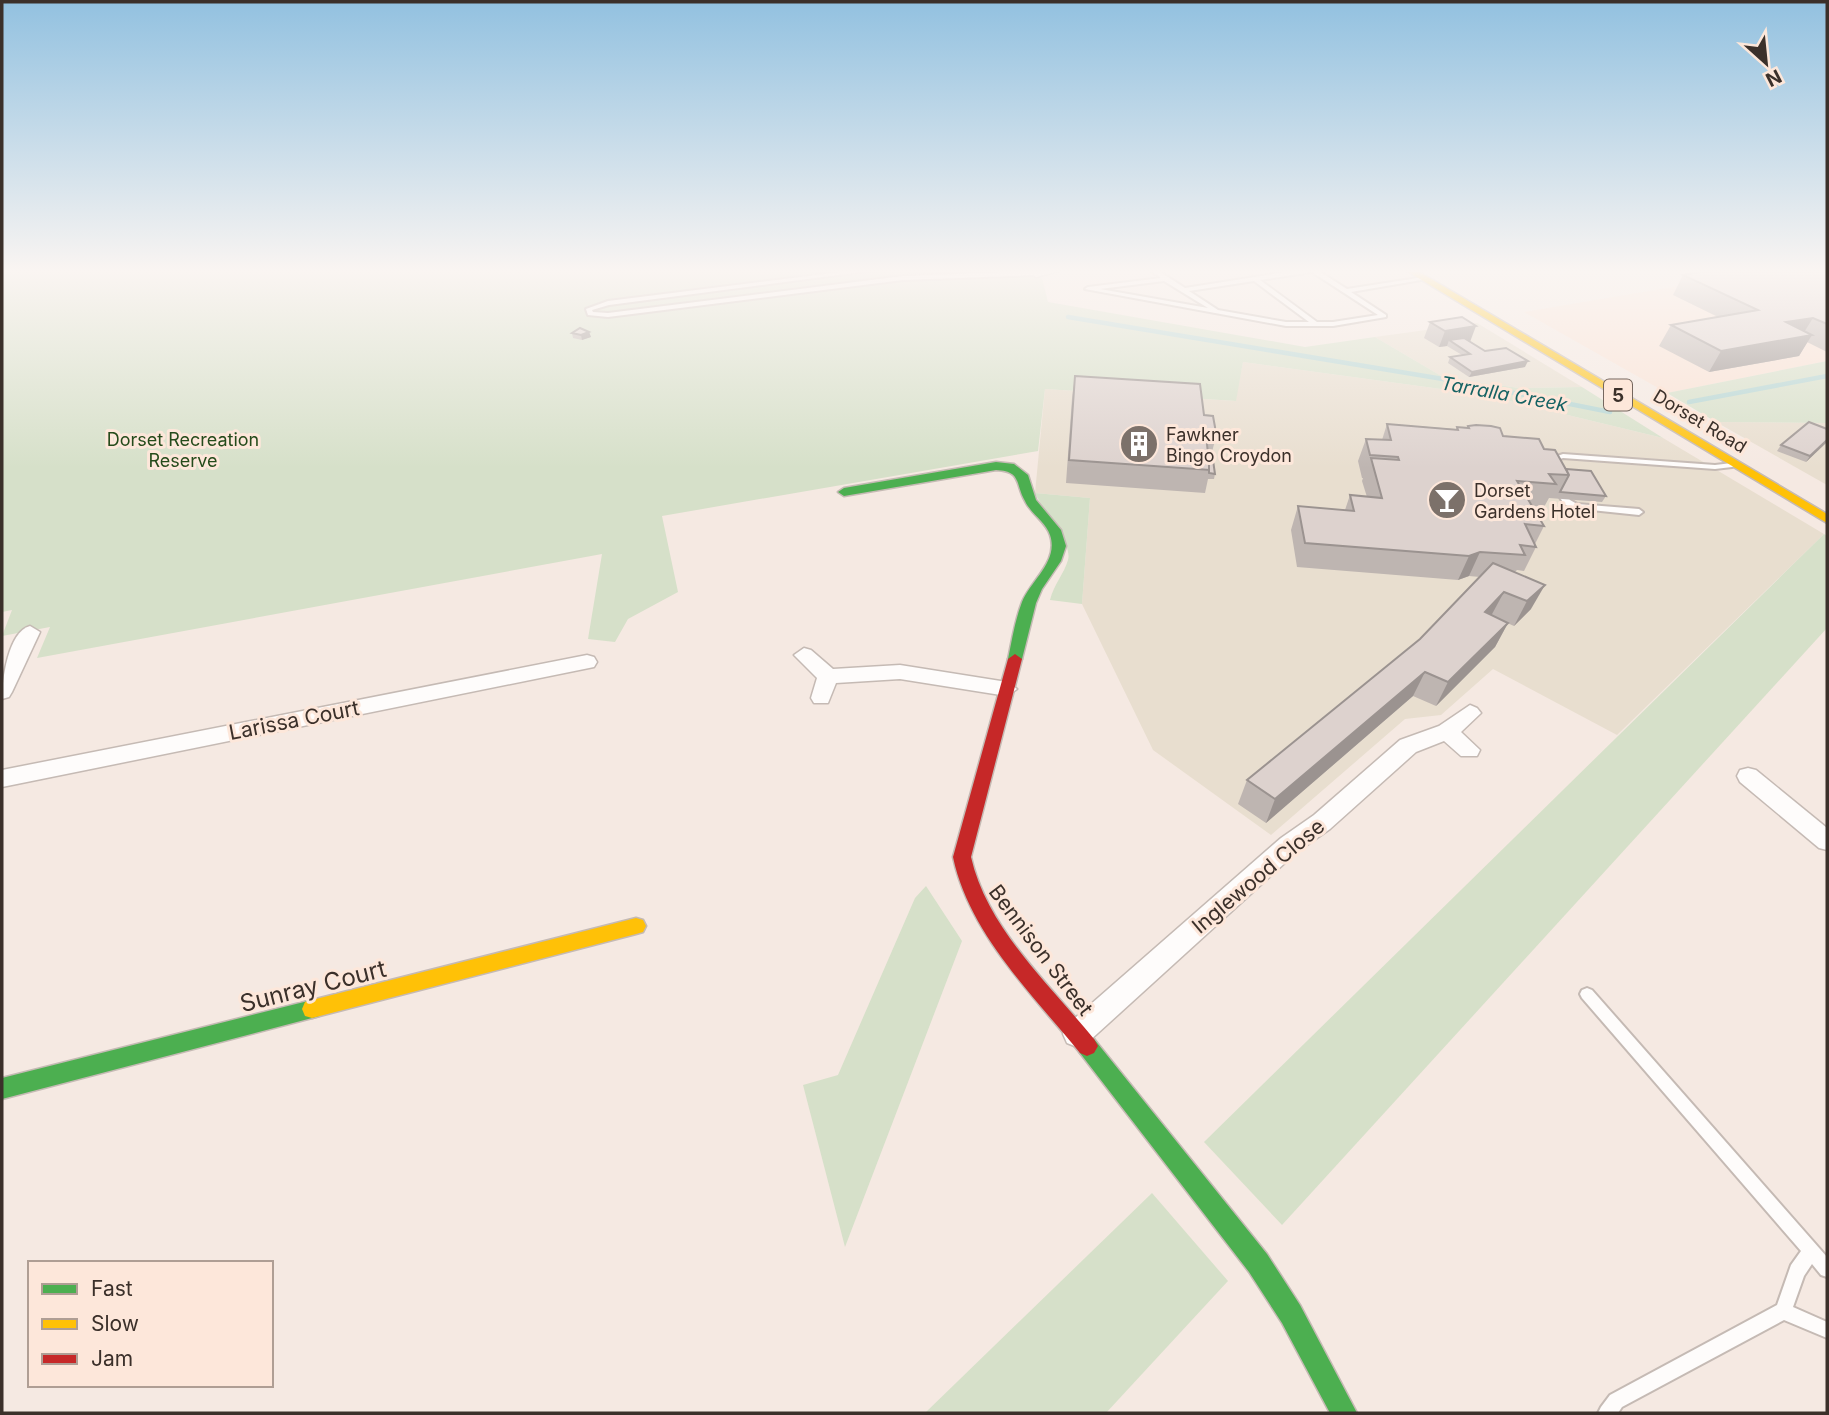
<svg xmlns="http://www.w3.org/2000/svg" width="1829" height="1415" viewBox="0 0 1829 1415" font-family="Inter,sans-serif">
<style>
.commercial{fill:#e8decf}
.built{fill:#fae2d4}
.green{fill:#d6e0c9}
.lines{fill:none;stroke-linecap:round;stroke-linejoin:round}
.stream{stroke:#b2d5d3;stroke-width:4.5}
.lane-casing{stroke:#c5bab4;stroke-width:4}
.street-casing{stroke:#c5bab4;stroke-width:3}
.fast-casing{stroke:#c5bab4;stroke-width:3}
.slow-casing{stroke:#c5bab4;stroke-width:3}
.jam-casing{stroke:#c5bab4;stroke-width:3}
.lane{fill:#fefcfb;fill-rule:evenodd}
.street{fill:#fefcfb;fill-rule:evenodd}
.fast{fill:#4caf50;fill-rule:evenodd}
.slow{fill:#ffc107;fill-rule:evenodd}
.jam{fill:#c62828;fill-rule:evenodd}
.wall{fill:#beb5b1}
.shaded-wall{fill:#9b9390}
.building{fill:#ddd2ce;stroke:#9b9390;stroke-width:2}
.labels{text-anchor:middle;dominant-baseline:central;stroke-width:6;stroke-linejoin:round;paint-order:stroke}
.far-street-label{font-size:18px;fill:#3b302a;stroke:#fde7da}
.far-poi-label{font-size:18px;fill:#3b302a;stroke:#fde7da;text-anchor:start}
.far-park-label{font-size:18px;fill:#254b1b;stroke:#fde7da}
.far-water-label{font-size:19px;font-style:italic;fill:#156263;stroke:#fde7da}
.shield{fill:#fde7da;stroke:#75675f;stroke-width:2}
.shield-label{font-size:19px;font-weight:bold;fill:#3b302a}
.street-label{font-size:21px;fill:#3b302a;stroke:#fde7da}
.near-street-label{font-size:24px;fill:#3b302a;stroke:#fde7da}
</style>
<rect width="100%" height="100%" fill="#f5e9e2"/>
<g class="commercial">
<polygon points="1477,323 1582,387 1519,388 1443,377 1375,337"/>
<polygon points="1243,362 1485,395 1663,438 1824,534 1617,735 1493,669 1441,715 1405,719 1271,835 1153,750 1082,604 1090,498 1035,493 1045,389 1235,401"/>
<polygon points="1716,422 1827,423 1827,485"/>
</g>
<polygon class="built" points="1774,270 1827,270 1827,361 1667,393 1524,312"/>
<g class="green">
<polygon points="2,270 1044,270 1042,278 1048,302 1305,347 1375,337 1443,377 1519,388 1582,387 1663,438 1485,395 1243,362 1236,401 1045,389 1038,451 662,516 678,592 628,619 615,642 588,639 602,554 37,658 50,627 2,636 12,610 2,612"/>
<polygon points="1827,361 1827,423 1716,422 1667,393"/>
<path d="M1035,493L1090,498L1082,604L1050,600C1054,584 1064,574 1068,560C1073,543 1042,510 1035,493Z"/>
<polygon points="1824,534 1827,536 1827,628 1282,1225 1204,1142"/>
<polygon points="926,886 962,941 845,1247 803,1085 838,1075 915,898"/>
<polygon points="1152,1193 1228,1281 1106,1413 925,1413"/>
</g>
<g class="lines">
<g class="stream">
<polyline points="1068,317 1449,380 1610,412"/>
<polyline points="1689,402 1827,376"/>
</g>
<defs>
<g id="lane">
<polygon points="857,270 876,270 609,305 592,310 593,312 608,313 903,276 1036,271 1039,273 1036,275 903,280 608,317 588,315 586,309 608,301"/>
<path d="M1150,270H1157L1185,288L1299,270H1317L1347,289L1424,277L1427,279L1351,292L1386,315V317L1333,326H1286L1085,289L1088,287L1161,278ZM1312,272L1378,315L1333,322H1317L1260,280ZM1164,281L1208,308L1100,289ZM1254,281L1309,322H1286L1218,310L1189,291Z"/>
<polygon points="1563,454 1715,465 1732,463 1736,465 1732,467 1715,469 1563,458 1547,463 1543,461"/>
<polygon points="1555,486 1561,486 1570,500 1577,504 1639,509 1643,512 1639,515 1572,508 1564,504 1554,488"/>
<polygon points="1587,988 1592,990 1827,1257 1827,1277 1821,1275 1812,1264 1804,1276 1793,1307 1827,1322 1827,1338 1784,1320 1622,1407 1618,1413 1598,1413 1601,1407 1610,1395 1777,1305 1791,1265 1801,1251 1582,998 1580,994 1582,990"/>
</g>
<g id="street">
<polygon points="1033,270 1062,270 1036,277 1030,273"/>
<path d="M30,626L40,632L12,692L9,697L2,699C2,680 8,632 30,626Z"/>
<polygon points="804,648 811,650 833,669 900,665 1007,682 1017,689 1007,696 900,679 836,683 828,703 814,703 811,698 817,678 794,655"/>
<polygon points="587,655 594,657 597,662 594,667 2,787 2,770"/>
<polygon points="1470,705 1477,708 1481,713 1461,732 1480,750 1477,756 1461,756 1444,741 1416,752 1330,829 1297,852 1087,1043 1077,1047 1067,1043 1063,1034 1067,1025 1281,838 1314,815 1400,740 1439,726"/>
<polygon points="1748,768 1756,770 1827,828 1827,850 1819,848 1740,782 1737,776 1740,770"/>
</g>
<g id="fast">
<path d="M996,462L1014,464L1028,475L1036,500L1061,530L1066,546L1061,561L1042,589L1036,603L1022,659L1015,664L1008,659C1012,640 1015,620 1022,602C1031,580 1059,561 1050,535C1046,522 1031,514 1025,501C1015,484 1022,471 996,470L844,496L838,492L844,488Z"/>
<polygon points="312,1000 319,1002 322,1009 319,1016 312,1018 2,1099 2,1078"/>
<polygon points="1087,1036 1094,1039 1267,1254 1300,1305 1357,1413 1330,1413 1282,1323 1249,1272 1080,1053 1076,1046 1080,1039"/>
</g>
<g id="slow">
<polygon points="1405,270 1416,270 1827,514 1827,523"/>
<polygon points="636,918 643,920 646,926 643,932 636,934 312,1018 305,1016 302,1009 305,1002 312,1000"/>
</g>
<path id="jam" d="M1015,654L1022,659L971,857C987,928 1049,984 1094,1039L1098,1046L1094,1053L1087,1056L1080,1053C1032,994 969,933 953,857L1008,659Z"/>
</defs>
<use href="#lane" class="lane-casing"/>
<use href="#street" class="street-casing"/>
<use href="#fast" class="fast-casing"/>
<use href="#slow" class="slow-casing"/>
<use href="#jam" class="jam-casing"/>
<use href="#lane" class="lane"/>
<use href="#street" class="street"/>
<use href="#fast" class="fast"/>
<use href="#slow" class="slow"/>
<use href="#jam" class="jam"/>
</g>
<g class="wall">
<polygon points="1827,270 1827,352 1807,342 1799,356 1709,372 1659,346 1671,325 1718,317 1673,295 1683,275"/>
<polygon points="1430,322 1470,342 1485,351 1525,367 1469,377 1448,363 1450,357 1462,355 1447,346 1439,347 1424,338"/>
<polygon points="589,332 591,337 582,340 573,338 572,333"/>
<polygon points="1075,376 1204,414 1216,437 1210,459 1215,474 1214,479 1208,479 1205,493 1066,483 1072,398"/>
<polygon points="1387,424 1456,429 1457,427 1467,428 1468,426 1544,449 1566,469 1606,496 1602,502 1549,498 1544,507 1532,506 1544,526 1535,544 1536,547 1524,571 1517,570 1515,572 1531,609 1514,626 1505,622 1508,623 1495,647 1436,706 1413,696 1266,823 1238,804 1247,780 1420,639 1480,577 1469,576 1458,580 1297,567 1291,530 1298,506 1345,510 1350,495 1367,497 1362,481 1363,478 1362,478 1358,461 1366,439 1382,440"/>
<polygon points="1827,442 1806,462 1777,451 1781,445"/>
</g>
<g class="shaded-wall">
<polygon points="1813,318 1801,337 1812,335 1799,356 1709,372 1721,351 1786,322"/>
<polygon points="1476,326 1470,342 1449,340 1447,346 1439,347 1445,331"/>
<polygon points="589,332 591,337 582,340 581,335"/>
<polygon points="1528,361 1525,367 1469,377 1472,372"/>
<polygon points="1827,440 1827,442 1806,462 1810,456"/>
<polygon points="1480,552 1469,576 1458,580 1469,556"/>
<polygon points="1545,585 1531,609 1514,626 1527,601"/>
<polygon points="1504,592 1491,616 1485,612"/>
<polygon points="1508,623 1495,647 1436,706 1448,682"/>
<polygon points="1425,672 1413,696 1266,823 1275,799"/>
</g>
<g class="building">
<polygon points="1712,270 1827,270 1827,324 1813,318 1786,322 1812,335 1721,351 1671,325 1758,310 1683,275"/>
<polygon points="1462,317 1476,326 1445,331 1430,322"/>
<polygon points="580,328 589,332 581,335 572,333"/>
<polygon points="1464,338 1485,351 1506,348 1528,361 1472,372 1450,357 1470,354 1449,340"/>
<polygon points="1075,376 1200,384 1204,415 1213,416 1215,427 1216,437 1206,436 1210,470 1069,460"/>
<polygon points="1809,422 1827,429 1827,440 1810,456 1781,445"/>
<polygon points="1387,424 1458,430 1457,427 1469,428 1468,426 1476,425 1491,426 1500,428 1503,436 1539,439 1544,449 1555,450 1569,475 1549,474 1556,484 1517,481 1544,526 1525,524 1536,547 1520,545 1525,555 1480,552 1469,556 1305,543 1298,506 1354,511 1350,495 1382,498 1371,458 1399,460 1398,457 1370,455 1366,439 1391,440"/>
<polygon points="1209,459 1213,460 1215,474 1209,473"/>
<polygon points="1566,469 1591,471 1606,496 1560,492 1569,475"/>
<polygon points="1493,563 1545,585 1527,601 1504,592 1485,612 1508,623 1448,682 1425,672 1275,799 1247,780 1420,639"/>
</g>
<linearGradient id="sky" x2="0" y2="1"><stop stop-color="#92c1e0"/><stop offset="0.58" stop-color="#faf5f2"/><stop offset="1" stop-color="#faf5f2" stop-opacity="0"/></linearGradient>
<rect width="1829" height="468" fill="url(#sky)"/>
<defs>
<symbol id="building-disc" viewBox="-11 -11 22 22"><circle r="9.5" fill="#7c716a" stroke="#fde7da"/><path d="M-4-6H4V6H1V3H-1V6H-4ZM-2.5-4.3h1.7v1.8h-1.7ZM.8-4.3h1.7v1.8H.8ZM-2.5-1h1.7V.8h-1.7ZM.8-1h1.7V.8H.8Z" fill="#fff"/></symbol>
<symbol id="bar-disc" viewBox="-11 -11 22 22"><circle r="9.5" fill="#7c716a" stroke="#fde7da"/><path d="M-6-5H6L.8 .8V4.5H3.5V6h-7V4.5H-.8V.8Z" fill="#fff"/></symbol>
</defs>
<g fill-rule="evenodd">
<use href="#building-disc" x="1117" y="422" width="44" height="44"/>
<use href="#bar-disc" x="1425" y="478" width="44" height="44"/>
</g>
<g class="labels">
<g class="far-street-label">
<text transform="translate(1700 421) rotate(31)">Dorset Road</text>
</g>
<g class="far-poi-label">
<text x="1166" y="434">Fawkner<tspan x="1166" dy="21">Bingo Croydon</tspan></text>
<text x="1474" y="490">Dorset<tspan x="1474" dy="21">Gardens Hotel</tspan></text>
</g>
<g class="far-park-label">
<text x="183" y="439">Dorset Recreation<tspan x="183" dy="21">Reserve</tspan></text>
</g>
<g class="far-water-label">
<text transform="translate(1504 394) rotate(10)">Tarralla Creek</text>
</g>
<rect class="shield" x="1604" y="379.5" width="28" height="31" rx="5"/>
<g class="shield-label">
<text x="1618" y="395">5</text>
</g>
<g class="street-label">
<text transform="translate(294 720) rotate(-11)">Larissa Court</text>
<text transform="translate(1258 876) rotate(-40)">Inglewood Close</text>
<text transform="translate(1041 950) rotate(53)">Bennison Street</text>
</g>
<g class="near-street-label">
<text transform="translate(313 986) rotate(-14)">Sunray Court</text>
</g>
</g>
<rect width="1829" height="1415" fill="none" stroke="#3b302a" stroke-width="7"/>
<rect x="28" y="1261" width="245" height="126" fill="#fde7da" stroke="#af9e94" stroke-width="2"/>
<rect x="42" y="1284" width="35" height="10" fill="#4caf50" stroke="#af9e94" stroke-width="2"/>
<text x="91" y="1296" font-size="21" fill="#3b302a">Fast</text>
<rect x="42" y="1319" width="35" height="10" fill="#ffc107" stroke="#af9e94" stroke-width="2"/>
<text x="91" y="1331" font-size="21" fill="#3b302a">Slow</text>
<rect x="42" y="1354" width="35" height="10" fill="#c62828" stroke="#af9e94" stroke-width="2"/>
<text x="91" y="1366" font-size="21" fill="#3b302a">Jam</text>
<g transform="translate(1766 63) rotate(153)" stroke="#fde7da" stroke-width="5" paint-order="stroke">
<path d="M0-5L12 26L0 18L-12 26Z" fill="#3b302a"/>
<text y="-10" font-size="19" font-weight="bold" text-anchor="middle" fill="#3b302a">N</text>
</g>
</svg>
